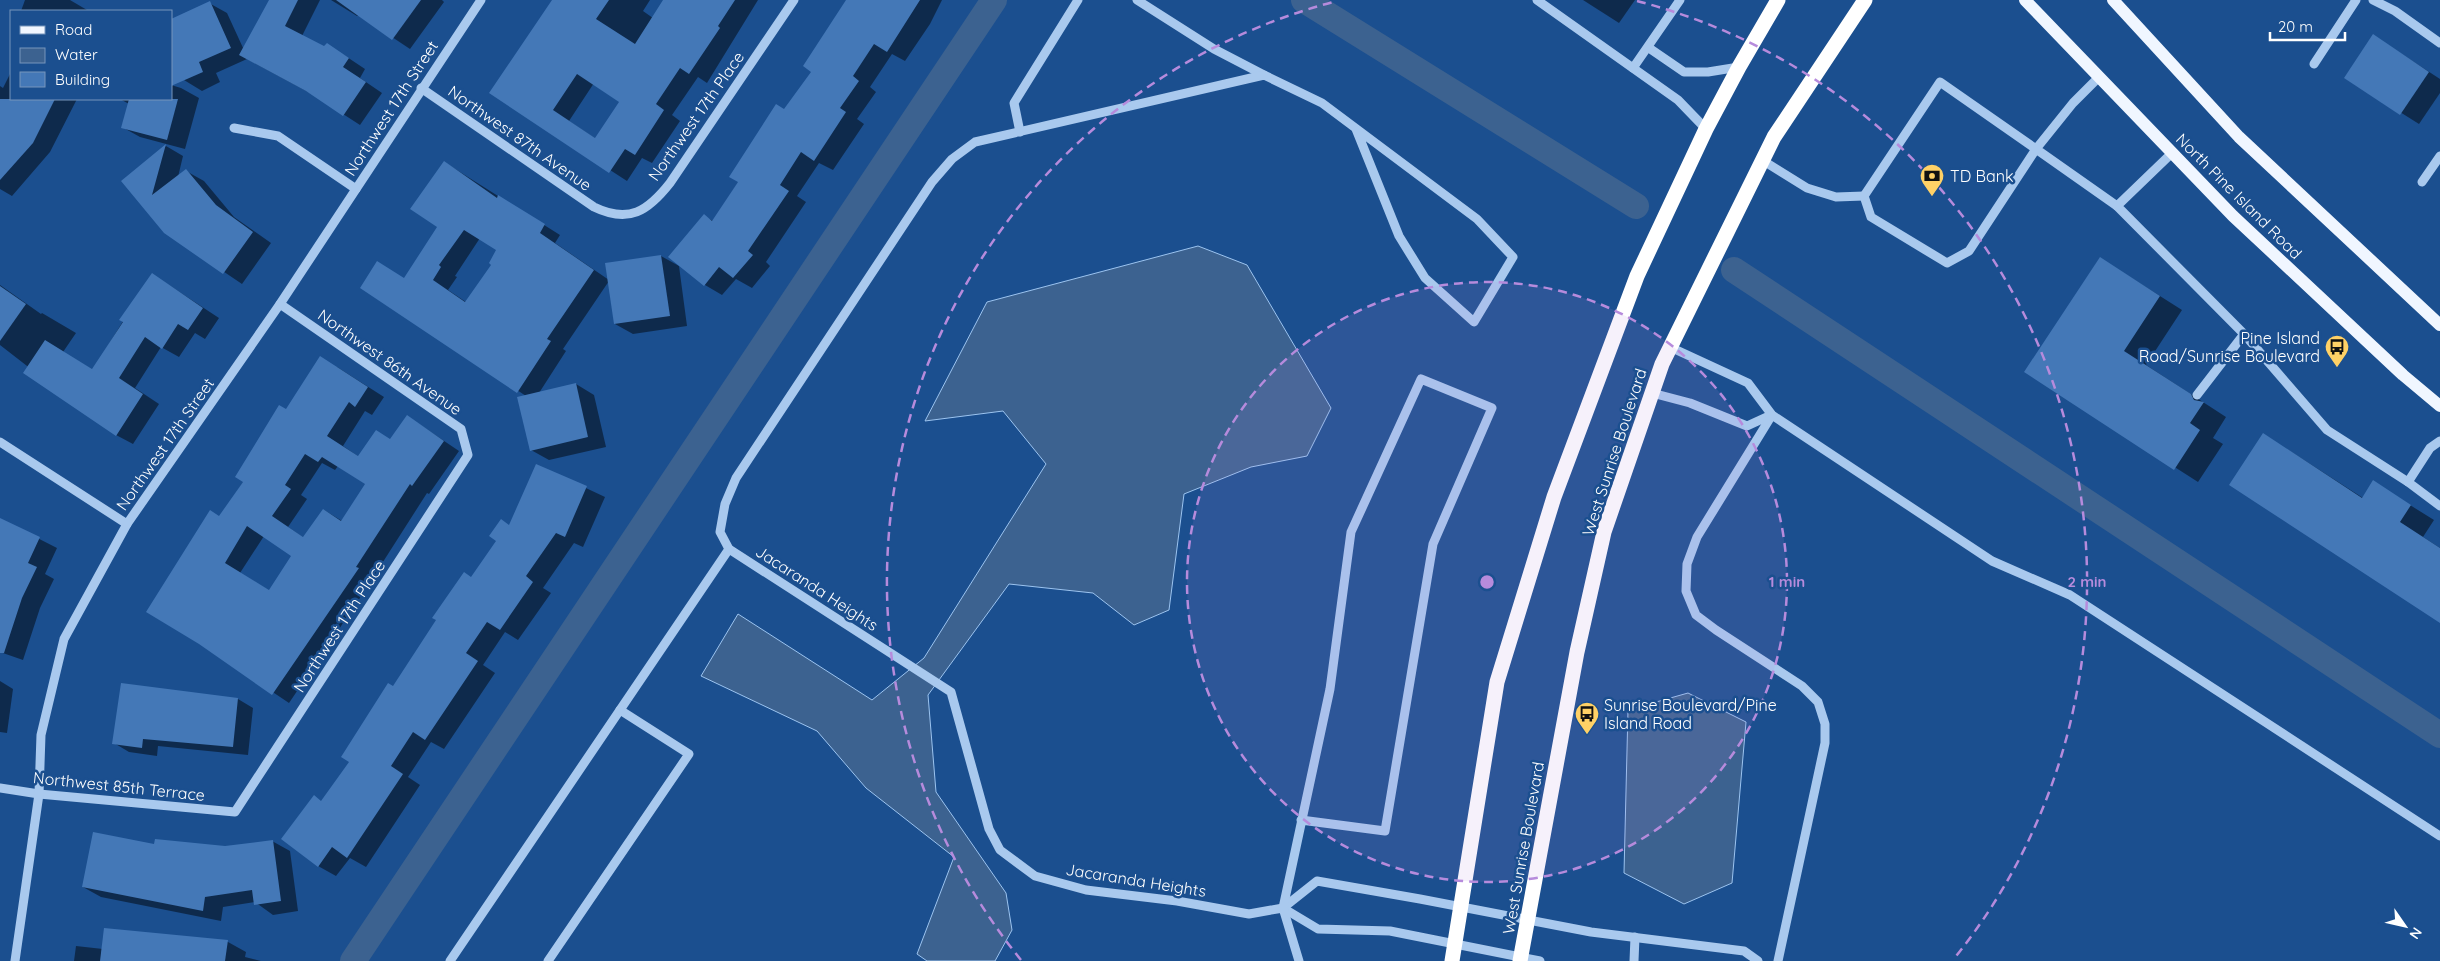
<svg xmlns="http://www.w3.org/2000/svg" width="2440" height="961" viewBox="0 0 2440 961" font-family="Quicksand,sans-serif">
<style>
.water{fill:#3c6290;stroke:#9cc4f0}
.shadow{fill:#0007;fill-rule:evenodd}
.lines{fill:none;stroke-linecap:round;stroke-linejoin:round}
.canal{stroke:#3c6290;stroke-width:26}
.building{fill:#4478b7;fill-rule:evenodd}
.minor{stroke:#a9c9ee;stroke-width:9}
.major{stroke:#f0f6ff;stroke-width:12}
.highway{stroke:#fff;stroke-width:15}
.ring{fill:none;stroke:#b68bdc;stroke-width:2.5;stroke-dasharray:9 6}
.labels{text-anchor:middle;dominant-baseline:central;stroke-width:5;stroke-linejoin:round;paint-order:stroke}
.street-label{font-size:16px;fill:#fff;stroke:#1b4f8f}
.poi-label{font-size:16px;fill:#fff;stroke:#1b4f8f;text-anchor:start}
.centre{fill:#b68bdc;stroke:#1b4f8f;stroke-width:2.5}
.ring-label{font-size:15px;text-anchor:middle;font-weight:bold;fill:#b68bdc;stroke:#1b4f8f;stroke-width:5;stroke-linejoin:round;paint-order:stroke}
</style>
<rect width="100%" height="100%" fill="#1b4f8f"/>
<g class="water">
<polygon points="1198,246 1247,265 1331,408 1307,456 1251,467 1184,494 1169,610 1134,625 1093,593 1009,584 928,695 936,792 1006,893 1012,930 995,961 927,961 917,954 954,857 866,788 817,731 701,676 738,614 872,700 924,658 1046,464 1003,411 925,421 987,302"/>
<polygon points="1688,693 1746,722 1732,883 1684,904 1624,873 1628,710"/>
</g>
<g class="shadow">
<polygon points="25,0 70,0 87,10 21,11"/>
<polygon points="271,0 320,0 302,36 325,48 344,55 365,69 360,78 382,93 360,125 312,94 247,59 216,73 220,82 202,91 184,80 209,3 227,13 244,50"/>
<polygon points="331,0 442,0 444,2 410,49 359,15 357,16"/>
<path d="M554,0H650L643,11L660,23L675,0H758L707,83L698,77L672,115L680,121L652,163L642,158L627,181L491,93ZM594,83L620,102L596,139L569,121Z"/>
<polygon points="848,0 942,0 930,24 905,61 892,54 870,87 876,92 857,119 864,124 833,170 819,163 797,196 806,202 766,262 770,266 752,288 736,279 722,295 705,285 704,216 713,221 785,111 813,72"/>
<polygon points="1583,0 1635,0 1619,23"/>
<polygon points="2374,36 2440,79 2440,93 2419,124 2346,78"/>
<polygon points="11,72 11,99 77,99 50,152 12,196 0,189 0,86 3,88"/>
<polygon points="171,85 181,88 199,98 185,149 140,137 122,127 129,104 120,99 171,99"/>
<polygon points="166,146 183,156 178,177 186,171 204,181 234,217 271,243 242,284 165,232 123,181"/>
<path d="M444,162L560,235L555,243L609,280L661,256L679,266L687,326L633,334L615,324L609,281L563,349L566,351L539,393L576,384L594,395L606,447L549,460L531,450L526,396L361,287L405,279L438,227ZM480,238L498,249L493,264L466,302L448,290L457,277L455,276Z"/>
<polygon points="2100,258 2182,310 2146,365 2226,417 2213,438 2223,444 2198,482 2026,372"/>
<polygon points="152,274 219,318 205,339 195,333 179,357 161,347 135,388 159,404 133,444 116,435 0,345 0,285 41,314 42,313 76,333 63,352 93,370"/>
<path d="M337,367L384,397L372,415L365,411L343,446L359,457L391,440L407,416L459,451L429,494L427,493L358,601L289,703L200,643L220,517L244,481L286,410ZM322,463L335,470L338,466L366,484L342,521L324,510L304,538L288,527L307,499L301,495ZM264,536L293,556L270,591L240,573Z"/>
<polygon points="2287,449 2363,498 2373,482 2434,520 2423,537 2440,548 2440,621"/>
<polygon points="537,465 605,497 583,547 574,543 543,588 551,593 518,640 505,632 483,665 495,673 444,749 431,742 408,777 420,785 366,867 350,858 336,876 318,866 322,802 350,762 394,688 510,526"/>
<polygon points="0,519 57,548 45,574 54,579 40,608 23,660 0,652"/>
<polygon points="0,681 13,689 7,733 0,732"/>
<polygon points="123,684 238,699 253,708 248,755 158,746 157,756 129,752 114,743"/>
<polygon points="272,841 290,851 298,911 273,915 255,902 223,907 221,921 101,897 83,887 156,845 225,848"/>
<polygon points="105,930 228,942 246,952 245,957 261,961 74,961 76,946 103,949"/>
</g>
<g class="lines">
<g class="canal">
<polyline points="1304,0 1636,206"/>
<polyline points="1734,270 2440,735"/>
<polyline points="353,961 994,0"/>
</g>
</g>
<g class="building">
<polygon points="269,0 298,0 285,26 324,46 327,43 349,58 343,67 366,82 343,116 306,91 239,55"/>
<polygon points="336,0 421,0 392,40"/>
<path d="M552,0H609L596,19L635,44L663,0H735L718,26L720,28L689,74L680,68L656,104L664,110L635,155L625,149L609,173L489,93ZM577,74L619,102L595,138L553,110Z"/>
<polygon points="846,0 920,0 887,52 874,44 853,76 859,81 840,108 846,112 814,161 801,152 780,185 789,191 748,251 753,255 733,278 719,267 704,286 668,257 704,214 712,221 738,182 729,177 776,104 784,109 811,72 803,66"/>
<polygon points="210,1 231,48 199,62 203,72 171,86 171,19"/>
<polygon points="2373,34 2429,72 2400,115 2344,78"/>
<polygon points="0,99 55,99 33,143 0,180"/>
<polygon points="129,99 178,99 167,140 121,128"/>
<polygon points="166,144 152,195 186,169 216,205 253,232 223,274 164,233 121,181"/>
<path d="M444,161L497,198L498,195L545,224L540,233L594,270L547,339L551,341L517,393L360,288L377,261L404,278L437,227L410,209ZM464,230L496,250L489,263L491,265L465,302L433,280L441,267L439,265Z"/>
<polygon points="661,255 670,316 614,324 605,263"/>
<polygon points="2100,257 2160,296 2124,351 2191,394 2194,400 2204,402 2190,423 2200,430 2174,470 2024,372"/>
<polygon points="152,273 203,308 188,330 178,324 162,349 145,337 119,378 143,394 116,436 23,373 45,340 92,369 123,322 119,320"/>
<polygon points="0,286 26,304 0,341"/>
<path d="M320,356L368,387L355,407L349,402L327,436L358,456L376,430L390,439L407,415L444,441L412,486L410,484L356,567L359,568L272,695L199,644L146,612L210,510L219,516L243,482L235,477L279,405L286,409ZM305,454L318,462L322,457L365,484L341,521L323,509L303,537L272,516L291,489L285,485ZM247,526L291,556L269,590L225,563Z"/>
<polygon points="576,383 588,437 530,451 517,397"/>
<polygon points="2263,433 2362,498 2373,480 2411,505 2400,522 2440,548 2440,623 2229,485"/>
<polygon points="536,464 587,486 565,537 556,533 526,576 533,582 500,630 487,622 466,653 478,661 425,740 413,732 391,766 403,774 347,858 332,847 318,867 281,839 314,795 321,801 349,762 341,757 388,683 393,686 436,620 432,618 464,572 471,577 496,541 489,536 501,519 509,525"/>
<polygon points="0,518 40,537 28,563 37,567 22,598 4,653 0,653"/>
<polygon points="121,683 238,698 233,747 143,739 142,748 112,744"/>
<polygon points="93,832 154,844 155,839 225,846 273,840 281,901 254,905 252,890 205,897 203,911 82,887"/>
<polygon points="104,928 228,940 225,961 100,961"/>
</g>
<g class="lines">
<g class="minor">
<polyline points="1137,0 1214,49 1264,75"/>
<polyline points="1537,0 1678,100 1706,129"/>
<polyline points="2373,0 2395,11 2440,43"/>
<polyline points="1649,48 1684,72 1708,72 1739,67"/>
<polyline points="2314,64 2356,0"/>
<polyline points="1633,68 1680,0"/>
<polyline points="2098,78 2073,103 2036,149 2117,206"/>
<polygon points="1940,82 2036,149 1969,251 1947,263 1871,217 1864,196"/>
<path d="M421,88L594,207C629,224 648,211 670,183L794,0"/>
<polyline points="234,128 278,136 356,189"/>
<polyline points="1356,129 1399,236 1425,278 1474,322 1513,257 1477,219 1322,103 1264,75 975,142 952,159 932,182 736,478 725,504 720,532 729,549 951,692 989,829 1000,850 1035,876 1086,890 1177,901 1249,914 1283,908 1317,881 1420,899 1591,932 1744,951 1758,961"/>
<polyline points="1020,132 1014,103 1078,0"/>
<polyline points="2172,153 2117,206 2244,334 2327,430 2408,482"/>
<polyline points="1762,160 1807,188 1836,197 1864,196"/>
<polyline points="2422,182 2440,156"/>
<polyline points="1670,347 1748,383 1772,415 1992,561 2070,595 2440,836"/>
<polyline points="1652,393 1690,403 1747,426 1771,415"/>
<polyline points="2197,395 2244,334"/>
<polyline points="1772,415 1697,537 1687,564 1686,591 1696,615 1716,630 1802,686 1818,702 1825,724 1825,743 1778,961"/>
<polyline points="2440,441 2430,448 2408,482 2440,506"/>
<polyline points="0,442 127,524"/>
<polyline points="0,788 39,794 235,812 468,455 461,429 280,304"/>
<polyline points="1283,908 1318,929 1390,931 1540,961"/>
<polyline points="15,961 39,794 41,735 64,639 127,524 280,304 481,0"/>
<polyline points="450,961 729,549"/>
<polyline points="548,961 689,754 620,710"/>
<polyline points="1299,961 1283,908 1330,689 1351,532 1421,379 1492,408 1433,544 1385,831 1301,820"/>
<polyline points="1634,961 1635,937"/>
</g>
<g class="major">
<polyline points="2025,0 2233,216 2403,375 2440,406"/>
<polyline points="2113,0 2239,137 2440,325"/>
</g>
<g class="highway">
<polyline points="1452,961 1497,682 1554,497 1637,276 1706,129 1739,67 1778,0"/>
<polyline points="1520,961 1577,652 1604,532 1662,364 1774,137 1865,0"/>
</g>
</g>
<circle cx="1487" cy="582" r="300" fill="#b68bdc" fill-opacity=".12"/>
<g class="ring">
<circle cx="1487" cy="582" r="300"/>
<path d="M1021 960A600 600 0 0 1 1337 1M1637 1A600 600 0 0 1 1953 960"/>
</g>
<defs>
<symbol id="bank-pin" viewBox="-11 -11 22 30"><path d="M0 17L-7.5 6A9.5 9.5 0 1 1 7.5 6Z" fill="#ffd166" stroke="#1b4f8f"/><path d="M-6-4H6V4H-6ZM0-2.3a2.3 2.3 0 1 0 0 4.6a2.3 2.3 0 1 0 0-4.6Z" fill="#111"/></symbol>
<symbol id="bus-pin" viewBox="-11 -11 22 30"><path d="M0 17L-7.5 6A9.5 9.5 0 1 1 7.5 6Z" fill="#ffd166" stroke="#1b4f8f"/><path d="M-5-6H5V4H4V6H2V4H-2V6H-4V4H-5ZM-3.5-4V0h7V-4ZM-3.5 1.2v1.5H-2V1.2ZM2 1.2v1.5H3.5V1.2Z" fill="#111"/></symbol>
</defs>
<g fill-rule="evenodd">
<use href="#bank-pin" x="1918" y="162" width="28" height="38"/>
<use href="#bus-pin" x="2323" y="333" width="28" height="38"/>
<use href="#bus-pin" x="1573" y="700" width="28" height="38"/>
</g>
<g class="labels">
<g class="street-label">
<text transform="translate(391 108) rotate(-57)">Northwest 17th Street</text>
<text transform="translate(696 116) rotate(-55)">Northwest 17th Place</text>
<text transform="translate(520 138) rotate(35)">Northwest 87th Avenue</text>
<text transform="translate(2239 196) rotate(45)">North Pine Island Road</text>
<text transform="translate(390 362) rotate(35)">Northwest 86th Avenue</text>
<text transform="translate(165 444) rotate(-55)">Northwest 17th Street</text>
<text transform="translate(1614 452) rotate(-72)">West Sunrise Boulevard</text>
<text transform="translate(817 588) rotate(33)">Jacaranda Heights</text>
<text transform="translate(339 626) rotate(-57)">Northwest 17th Place</text>
<text transform="translate(119 786) rotate(6)">Northwest 85th Terrace</text>
<text transform="translate(1523 848) rotate(-80)">West Sunrise Boulevard</text>
<text transform="translate(1136 880) rotate(9)">Jacaranda Heights</text>
</g>
<g class="poi-label">
<text x="1950" y="176">TD Bank</text>
<text x="2320" y="338" text-anchor="end">Pine Island<tspan x="2320" dy="18">Road/Sunrise Boulevard</tspan></text>
<text x="1604" y="705">Sunrise Boulevard/Pine<tspan x="1604" dy="18">Island Road</tspan></text>
</g>
</g>
<circle cx="1487" cy="582" r="8" class="centre"/>
<g class="ring-label">
<text x="1787" y="587">1 min</text>
<text x="2087" y="587">2 min</text>
</g>
<rect x="10" y="10" width="162" height="90" fill="#1b4f8f" stroke="#7695bc"/>
<rect x="20" y="26" width="25" height="8" fill="#f0f6ff" stroke="#7695bc"/>
<text x="55" y="35" font-size="15" fill="#ffffff">Road</text>
<rect x="20" y="48" width="25" height="15" fill="#3c6290" stroke="#7695bc"/>
<text x="55" y="60" font-size="15" fill="#ffffff">Water</text>
<rect x="20" y="72" width="25" height="15" fill="#4478b7" stroke="#7695bc"/>
<text x="55" y="85" font-size="15" fill="#ffffff">Building</text>
<g transform="translate(2405 926) rotate(124)" stroke="#1b4f8f" stroke-width="4" paint-order="stroke">
<path d="M0-4L9 19L0 12L-9 19Z" fill="#ffffff"/>
<text y="-8" font-size="14" font-weight="bold" text-anchor="middle" fill="#ffffff">N</text>
</g>
<path d="M2270 32v8h75v-8" fill="none" stroke="#ffffff" stroke-width="2.5"/>
<text x="2278" y="32" font-size="15" fill="#ffffff" stroke="#1b4f8f" stroke-width="4" paint-order="stroke">20 m</text>
</svg>
